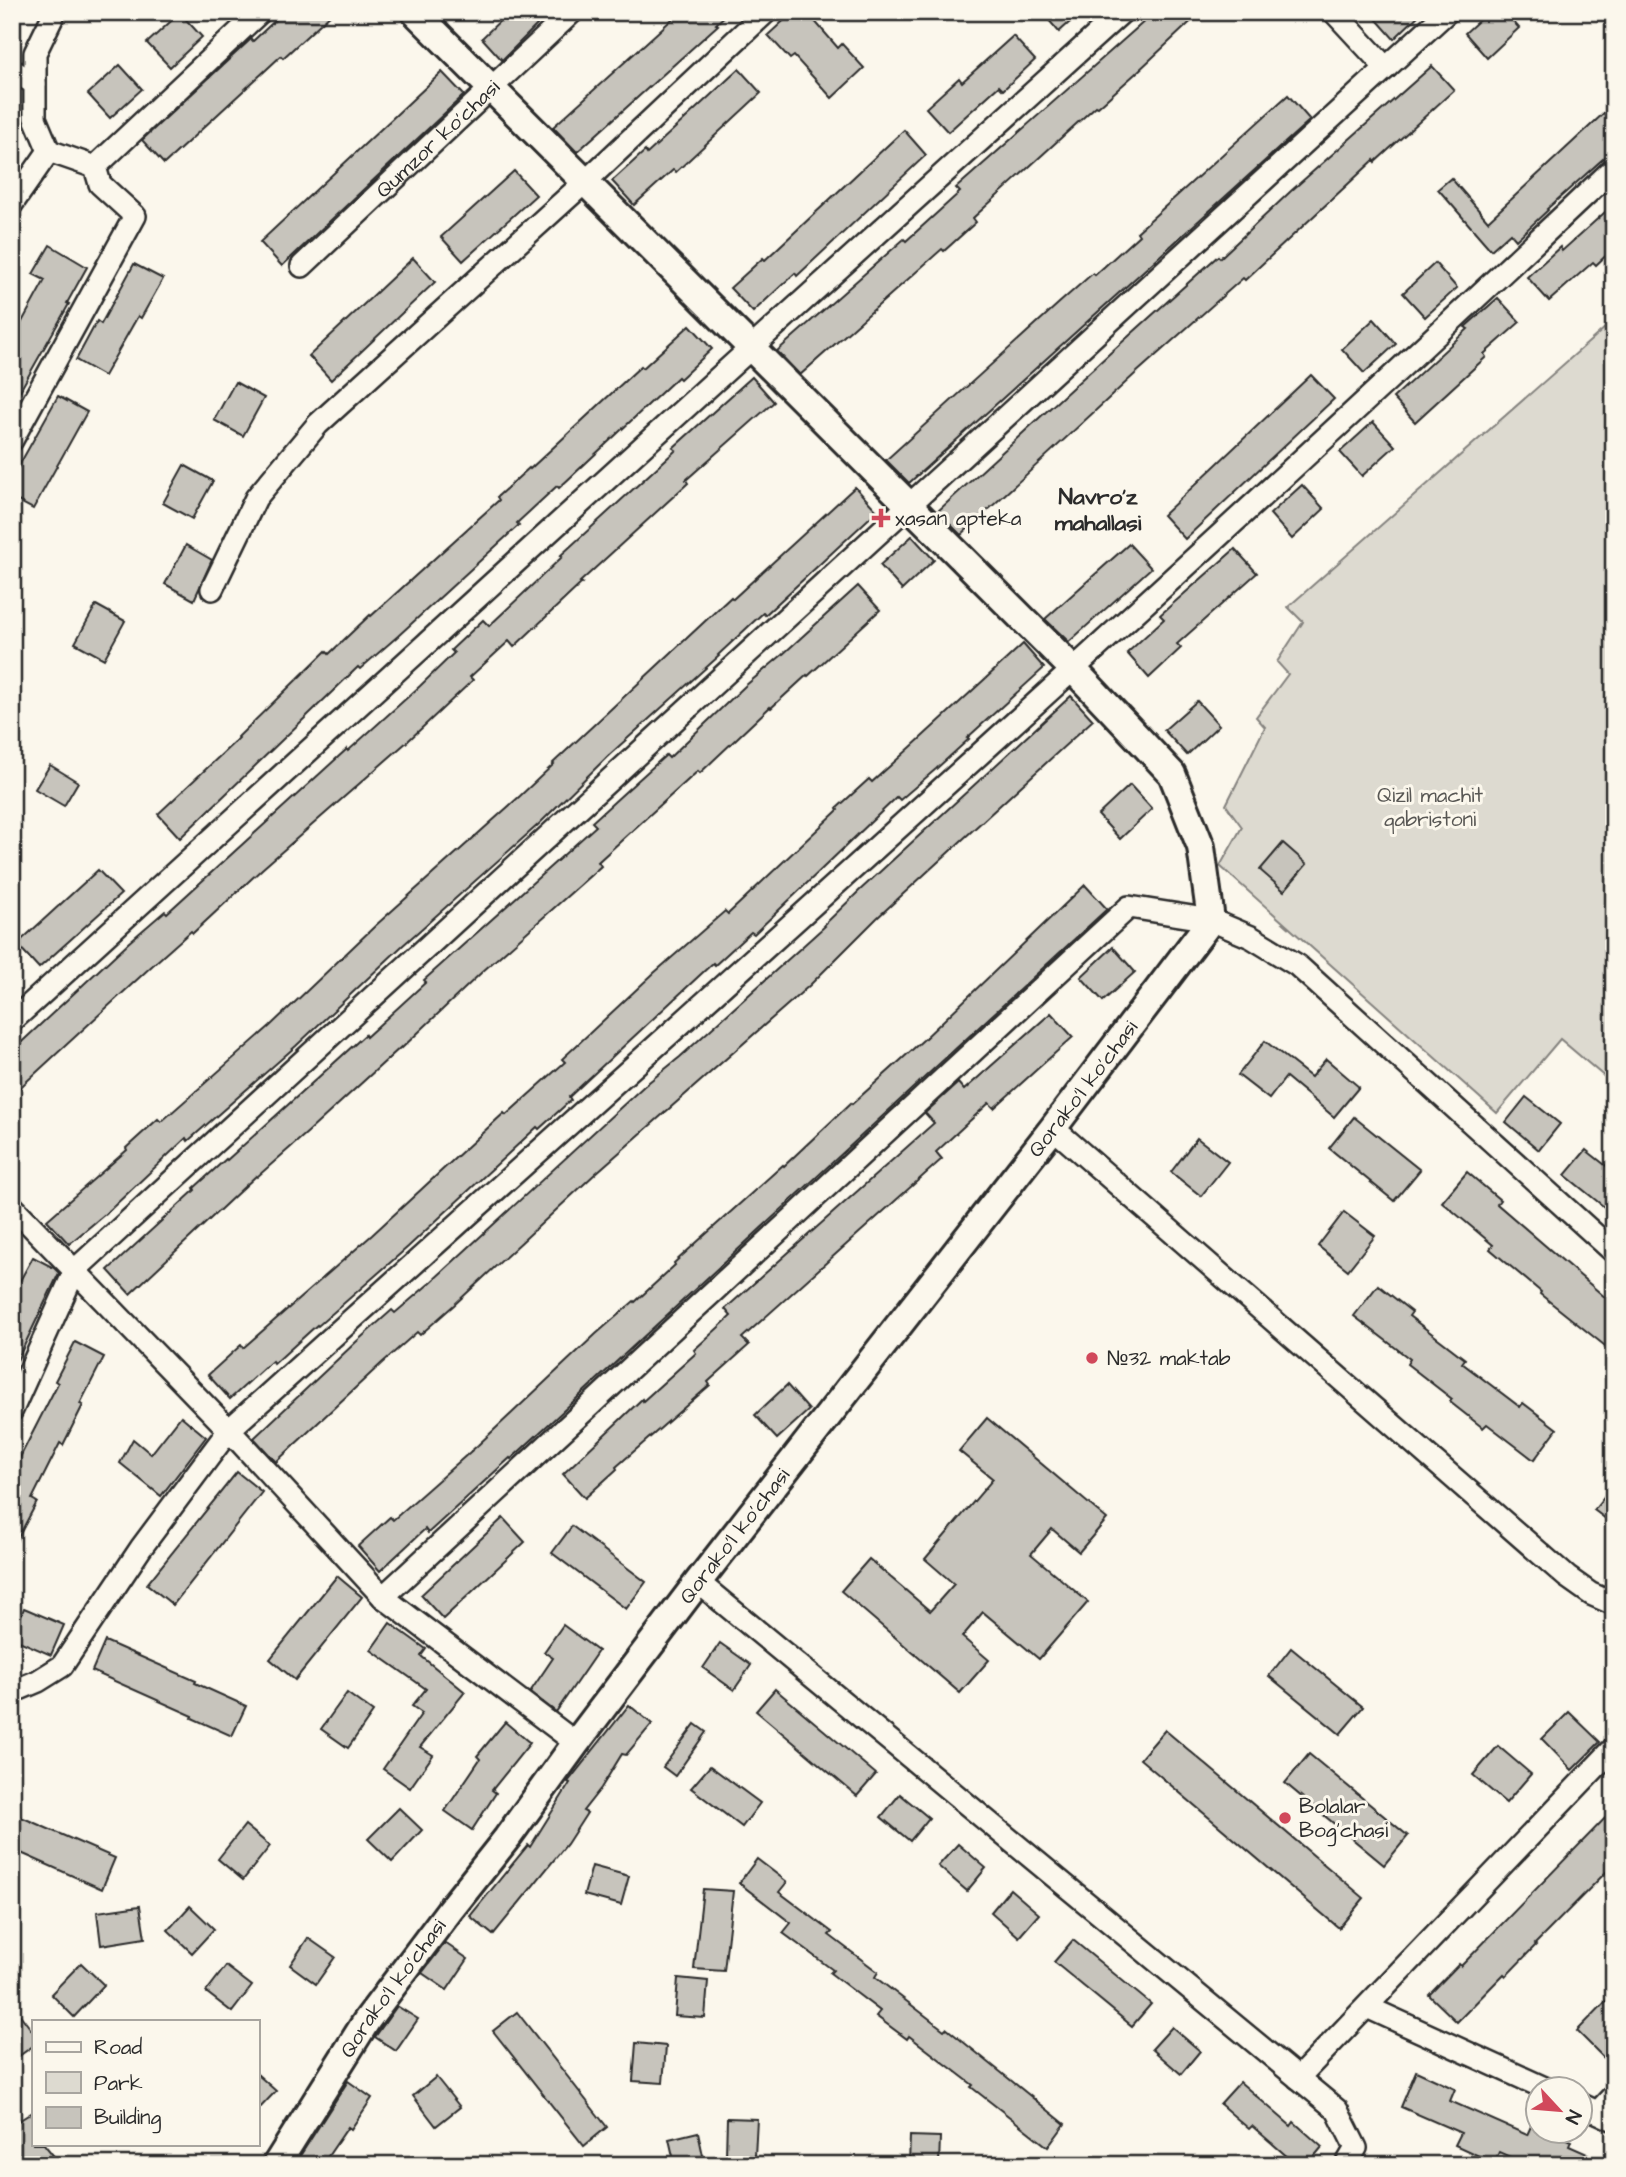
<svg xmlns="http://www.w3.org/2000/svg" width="1626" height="2177" viewBox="0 0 1626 2177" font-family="'Architects Daughter',sans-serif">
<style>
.green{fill:#dddad0;stroke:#84827e;stroke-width:2}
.building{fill:#c7c4bc;stroke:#2b2b2b;stroke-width:2}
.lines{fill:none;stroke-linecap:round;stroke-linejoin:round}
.minor-casing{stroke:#2b2b2b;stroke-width:26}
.tertiary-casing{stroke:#2b2b2b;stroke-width:32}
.minor{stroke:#fbf7ec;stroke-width:21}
.tertiary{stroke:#fbf7ec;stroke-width:26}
.poi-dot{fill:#d1495b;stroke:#fbf7ec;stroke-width:2.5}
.labels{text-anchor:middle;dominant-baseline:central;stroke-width:6;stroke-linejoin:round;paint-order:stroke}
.street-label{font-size:21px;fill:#2b2b2b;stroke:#fbf7ec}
.poi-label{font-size:21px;fill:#2b2b2b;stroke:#fbf7ec;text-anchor:start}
.park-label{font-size:21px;fill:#585754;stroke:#fbf7ec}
.neighbourhood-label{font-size:23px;font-weight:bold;fill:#2b2b2b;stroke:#fbf7ec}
</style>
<rect width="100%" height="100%" fill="#fbf7ec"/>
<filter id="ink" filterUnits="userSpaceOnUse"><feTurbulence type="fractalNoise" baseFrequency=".0143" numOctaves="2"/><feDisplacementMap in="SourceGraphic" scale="14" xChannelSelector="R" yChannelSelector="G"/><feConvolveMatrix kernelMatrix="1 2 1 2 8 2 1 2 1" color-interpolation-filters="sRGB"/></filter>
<g filter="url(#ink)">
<polygon class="green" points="1614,320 1614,1068 1606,1078 1560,1039 1497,1113 1220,866 1242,827 1226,805 1265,727 1256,717 1288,674 1277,662 1303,622 1288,607"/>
<g class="building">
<polygon points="284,12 333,12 283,58 281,56 164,164 142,140 251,39 253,41"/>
<polygon points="509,12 550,12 502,60 482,38"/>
<polygon points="680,12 729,12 716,24 718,25 577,152 553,127"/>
<polygon points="793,12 807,12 838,48 842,44 864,68 832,98 794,56 790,59 768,35"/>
<polygon points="1042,12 1081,12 1059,32"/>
<polygon points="1155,12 1201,12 1135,74 1098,107 1096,106 973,218 976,222 944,251 942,249 800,375 777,351 904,239 906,241 960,192 956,188"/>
<polygon points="1370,12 1422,12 1394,39"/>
<polygon points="1488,12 1505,12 1519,28 1487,58 1465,33"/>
<polygon points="180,13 202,37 170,67 147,43"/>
<polygon points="1013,36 1035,60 1003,90 999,86 948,132 926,108 959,78 962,82"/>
<polygon points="120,65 142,89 110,118 88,94"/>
<polygon points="1432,66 1454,90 1375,162 1374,160 1245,280 1243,278 1135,374 961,535 948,522 938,511 1109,354 1218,256 1220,258 1291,191"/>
<polygon points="739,69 761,93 676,172 673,170 634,205 612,181 645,151 647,154"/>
<polygon points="442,72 464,95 282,266 260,242"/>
<polygon points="1288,95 1310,120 909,483 886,460 1058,304 1093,273 1095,275 1139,235 1137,232"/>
<polygon points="1605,112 1614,122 1614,149 1547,209 1548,210 1516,240 1510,233 1491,250 1438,189 1451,178 1488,221"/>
<polygon points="904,130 926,155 797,276 795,273 753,312 730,288 763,258 765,260"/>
<polygon points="514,171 536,195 463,261 441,237"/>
<polygon points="1614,204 1614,248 1596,265 1593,262 1549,301 1527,277 1560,247 1562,251"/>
<polygon points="50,245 87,267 67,303 69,304 12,405 12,340 45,280 33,274"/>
<polygon points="413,258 435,282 331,380 309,356"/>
<polygon points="1435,263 1457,288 1425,317 1403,293"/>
<polygon points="134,264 163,279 141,318 138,316 104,376 76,360 97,321 101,324"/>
<polygon points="1498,298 1520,322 1484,354 1486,357 1415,422 1393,398 1468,329 1465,327"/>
<polygon points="1374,319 1396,344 1364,373 1342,349"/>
<polygon points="690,325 712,349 680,379 678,377 559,488 557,486 517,523 519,525 398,636 360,669 358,667 180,838 158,814 239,738 238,737 326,651 329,654 370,615 371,616 499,500 497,497 529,468 530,469 641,366 643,368"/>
<polygon points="1311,375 1334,399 1185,539 1163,515"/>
<polygon points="752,377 774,402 686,480 688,483 580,582 582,583 514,647 509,641 470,677 473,680 408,741 262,869 193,933 191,931 154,964 12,1095 12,1051 128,943 165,911 167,913 347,749 348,751 420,686 454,653 451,650 483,620 489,626 562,557 560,556 676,450 673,448"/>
<polygon points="235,382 264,398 243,436 214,420"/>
<polygon points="58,396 87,412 33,509 12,498 12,478"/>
<polygon points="1373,422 1395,446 1362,476 1340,452"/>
<polygon points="184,465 213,481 192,519 163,503"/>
<polygon points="1302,485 1324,509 1292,539 1270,514"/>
<polygon points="855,487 877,511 765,615 763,613 718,655 719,656 607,757 539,824 401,947 296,1046 188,1141 186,1138 111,1209 69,1244 47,1220 127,1150 126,1148 158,1119 161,1122 270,1026 375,926 520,796 554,764 553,763 731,597 733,599"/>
<polygon points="912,536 934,560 902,590 880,565"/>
<polygon points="1129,544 1151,568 1069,642 1045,619"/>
<polygon points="186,545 212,560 194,600 165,584"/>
<polygon points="1235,549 1257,573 1177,644 1181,648 1149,678 1127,653 1164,619 1160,615"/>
<polygon points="858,586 880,610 808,676 807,675 771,708 770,707 700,773 698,771 645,819 598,862 601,866 482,972 402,1048 401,1047 308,1132 257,1177 256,1176 130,1294 108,1270 195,1190 194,1188 226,1159 227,1160 365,1035 366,1037 426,982 424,980 596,826 592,822 625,792 666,755 669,758 745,686 782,655"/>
<polygon points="96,605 125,621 104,659 75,643"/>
<polygon points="1023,644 1044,668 967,738 969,739 936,769 900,800 897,797 754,934 751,932 715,965 713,963 569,1097 571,1100 539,1129 537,1127 408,1247 318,1326 317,1325 274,1364 272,1361 230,1399 208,1375 241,1345 243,1348 372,1235 504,1113 506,1115 565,1062 562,1059 654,973 725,911 728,914 838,810 837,808 869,779 872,782 911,747"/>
<polygon points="1071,696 1093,720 877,918 810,985 596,1173 454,1305 420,1335 417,1332 382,1363 276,1462 254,1438 356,1342 392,1310 395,1313 431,1282 644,1086 680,1057 825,926 824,925 859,891"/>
<polygon points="1197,701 1219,725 1187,755 1164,730"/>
<polygon points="50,765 78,782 64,806 35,789"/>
<polygon points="1130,785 1152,809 1120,839 1098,815"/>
<polygon points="1283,843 1307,864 1284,891 1260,870"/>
<polygon points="98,870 121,894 39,968 17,944"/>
<polygon points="1085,885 1107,909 511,1459 510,1458 428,1533 425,1529 380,1571 358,1546 390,1517 393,1520 478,1445 596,1334 634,1301 635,1302 675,1265 674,1263 696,1243 783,1165 784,1166 851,1103 852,1104 923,1040"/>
<polygon points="1113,947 1135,972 1103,1001 1081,977"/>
<polygon points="1051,1013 1073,1037 994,1108 989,1103 936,1152 942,1159 742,1338 749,1345 708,1382 710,1385 616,1467 617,1469 585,1498 563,1474 642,1399 643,1401 696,1353 694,1350 731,1316 725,1309 934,1123 925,1113 958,1083 964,1090"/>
<polygon points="1265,1041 1311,1077 1326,1059 1359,1087 1334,1117 1286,1077 1269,1099 1238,1075"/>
<polygon points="1526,1097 1560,1124 1539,1150 1506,1122"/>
<polygon points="1354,1117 1420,1170 1394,1201 1329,1148"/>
<polygon points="1197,1138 1228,1162 1201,1196 1171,1172"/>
<polygon points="1586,1150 1614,1172 1614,1215 1565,1175"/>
<polygon points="1467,1172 1500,1200 1497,1204 1614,1305 1614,1353 1540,1294 1541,1292 1490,1249 1493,1245 1442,1202"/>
<polygon points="1344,1212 1375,1236 1348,1270 1318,1246"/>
<polygon points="33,1257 54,1268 59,1273 12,1371 12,1295"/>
<polygon points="1378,1285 1412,1312 1409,1316 1465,1359 1462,1363 1520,1407 1523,1403 1557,1429 1534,1460 1487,1424 1483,1428 1450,1402 1452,1399 1407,1364 1410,1359 1354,1316"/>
<polygon points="75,1342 104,1357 80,1404 83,1405 63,1445 60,1443 32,1499 37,1502 12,1549 12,1473 58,1383 55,1381"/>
<polygon points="787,1385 809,1410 777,1439 755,1415"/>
<polygon points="181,1416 206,1437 161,1496 120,1463 133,1439 151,1454"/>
<polygon points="987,1418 1107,1519 1079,1552 1052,1529 1031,1554 1088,1602 1039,1659 983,1612 962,1637 989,1660 960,1693 841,1591 869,1559 930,1611 954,1584 925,1559 993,1479 959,1451"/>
<polygon points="237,1472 262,1492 173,1605 147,1584"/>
<polygon points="1614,1485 1614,1525 1594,1510"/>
<polygon points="503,1518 525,1542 443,1619 421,1595"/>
<polygon points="572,1526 646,1582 626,1609 552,1553"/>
<polygon points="337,1576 362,1597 295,1680 270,1659"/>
<polygon points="24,1608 64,1625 51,1655 12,1638"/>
<polygon points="390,1623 426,1649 421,1656 465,1692 420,1747 433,1755 410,1788 383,1769 422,1713 412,1706 426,1689 371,1650"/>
<polygon points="563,1625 598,1651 556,1712 530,1692 553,1658 544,1652"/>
<polygon points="105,1641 196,1681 195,1683 246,1706 232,1736 192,1718 193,1716 92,1671"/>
<polygon points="720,1643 751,1665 734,1690 703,1668"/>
<polygon points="1291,1648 1363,1707 1340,1734 1269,1676"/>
<polygon points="775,1689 876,1774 857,1796 756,1711"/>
<polygon points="347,1693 373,1712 348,1748 321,1729"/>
<polygon points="629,1705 652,1724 626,1755 622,1754 601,1788 583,1811 587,1813 567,1844 493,1935 470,1916 528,1845 530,1847 570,1783 568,1782"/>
<polygon points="1569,1712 1600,1742 1572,1770 1542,1739"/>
<polygon points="505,1722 530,1743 492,1790 496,1793 472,1830 445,1811 480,1759 477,1756"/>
<polygon points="695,1724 706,1732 675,1776 663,1767"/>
<polygon points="1165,1730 1364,1898 1339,1928 1140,1759"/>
<polygon points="1498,1746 1531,1774 1506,1803 1473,1775"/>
<polygon points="1309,1754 1408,1836 1384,1865 1285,1783"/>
<polygon points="710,1766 760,1803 742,1827 691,1788"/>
<polygon points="900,1794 929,1818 910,1841 881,1817"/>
<polygon points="399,1808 422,1830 392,1862 368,1839"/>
<polygon points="1614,1809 1614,1864 1535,1944 1536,1945 1506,1976 1504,1974 1457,2022 1429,1995 1459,1964 1461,1966"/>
<polygon points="12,1813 115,1858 102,1889 12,1849"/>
<polygon points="245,1825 270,1846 243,1880 218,1859"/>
<polygon points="958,1844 986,1868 967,1891 938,1866"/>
<polygon points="757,1859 787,1882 779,1892 832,1932 829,1935 878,1972 875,1977 944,2030 946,2028 1065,2124 1048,2147 971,2087 973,2085 909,2036 907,2039 876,2016 880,2011 830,1973 833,1970 783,1933 791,1923 739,1883"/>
<polygon points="592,1866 629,1876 621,1905 584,1895"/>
<polygon points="703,1889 733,1891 724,1971 694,1969"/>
<polygon points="1010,1889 1039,1914 1019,1937 991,1912"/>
<polygon points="140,1906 145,1938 101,1945 97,1912"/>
<polygon points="190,1906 214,1929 192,1953 168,1930"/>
<polygon points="308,1938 335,1957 316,1984 290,1965"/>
<polygon points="1073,1940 1151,2004 1132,2026 1054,1962"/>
<polygon points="445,1943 468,1959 447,1990 422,1973"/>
<polygon points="81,1963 104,1985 74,2017 51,1994"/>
<polygon points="226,1966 252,1986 232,2012 206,1992"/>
<polygon points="678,1978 708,1981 705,2018 675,2016"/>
<polygon points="1614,1993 1614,2049 1604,2058 1577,2031"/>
<polygon points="12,2004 33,2032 33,2046 12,2061"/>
<polygon points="397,2006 418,2019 396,2051 375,2037"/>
<polygon points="517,2012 607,2127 584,2146 493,2031"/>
<polygon points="1172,2027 1200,2051 1181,2074 1152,2049"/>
<polygon points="636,2043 666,2046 663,2083 633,2081"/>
<polygon points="1416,2071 1455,2089 1450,2101 1527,2135 1532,2124 1538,2127 1538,2132 1548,2132 1571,2141 1569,2146 1612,2165 1528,2165 1499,2152 1494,2163 1455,2145 1461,2133 1401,2107"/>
<polygon points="257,2074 276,2091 257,2111"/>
<polygon points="436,2077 460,2107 436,2126 413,2096"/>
<polygon points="348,2081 372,2098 351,2129 348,2127 322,2165 307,2165 298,2159"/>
<polygon points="1240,2082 1291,2126 1294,2122 1322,2147 1307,2165 1297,2165 1252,2126 1249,2129 1220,2104"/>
<polygon points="33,2112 33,2144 44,2144 61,2165 12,2165 12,2125"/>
<polygon points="727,2118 757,2119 755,2156 726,2156"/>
<polygon points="698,2132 705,2165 675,2165 669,2139"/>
<polygon points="910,2136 940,2137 939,2165 909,2165"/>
</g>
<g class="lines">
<defs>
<g id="minor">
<polyline points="55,12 35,53 35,118 49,151 95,167"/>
<polyline points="1334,12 1386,68"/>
<polyline points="12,70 35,84"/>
<polyline points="95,167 260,12"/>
<polyline points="12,204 49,151"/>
<path id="s1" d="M302,266L572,12"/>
<polyline points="12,440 135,216 100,184 95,167"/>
<polyline points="212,589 256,498 318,424 585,182 766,12"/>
<polyline points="12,1021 751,348 1122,12"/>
<polyline points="1053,1128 1567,1577 1591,1594 1614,1604"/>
<polyline points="12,1206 229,1430 383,1597 576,1743"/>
<polyline points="12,1410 75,1270 1447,12"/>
<polyline points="698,1582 1337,2110 1356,2148 1346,2165"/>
<polyline points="383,1597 1129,907 1211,920 1251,937 1297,965 1614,1252"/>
<path d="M12,1692L38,1681L62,1666L141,1548L229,1430C693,1012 1160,598 1614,168"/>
<polyline points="1367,2007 1549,2090"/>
<polyline points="1298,2078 1614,1748"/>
<polyline points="1580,2104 1614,2120"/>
<polyline points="1598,2112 1614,2095"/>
</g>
<g id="tertiary">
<path id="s2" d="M276,2165L367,2020L449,1911L507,1838L576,1743L698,1582L1053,1128L1211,920L1201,847L1172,774L1073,669L415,12"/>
</g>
</defs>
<use href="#minor" class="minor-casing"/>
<use href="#tertiary" class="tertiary-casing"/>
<use href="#minor" class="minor"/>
<use href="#tertiary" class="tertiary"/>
</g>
</g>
<g class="poi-dot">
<path d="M877.5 507.5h7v7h7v7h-7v7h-7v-7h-7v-7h7z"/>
<circle cx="1092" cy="1358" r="7"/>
<circle cx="1285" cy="1818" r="7"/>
</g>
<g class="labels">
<g class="street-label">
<text stroke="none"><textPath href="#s1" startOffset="186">Qumzor ko'chasi</textPath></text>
<text stroke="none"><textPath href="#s2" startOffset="1346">Qorako'l ko'chasi</textPath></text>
<text stroke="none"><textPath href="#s2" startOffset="779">Qorako'l ko'chasi</textPath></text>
<text stroke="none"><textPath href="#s2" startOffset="212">Qorako'l ko'chasi</textPath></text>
</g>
<g class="poi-label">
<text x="895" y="518">xasan apteka</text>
<text x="1106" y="1358">№32 maktab</text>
<text x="1299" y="1806">Bolalar<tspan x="1299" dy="24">Bog'chasi</tspan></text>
</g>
<g class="park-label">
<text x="1430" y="795">Qizil machit<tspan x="1430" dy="24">qabristoni</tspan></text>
</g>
<g class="neighbourhood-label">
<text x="1098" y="497">Navro'z<tspan x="1098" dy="26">mahallasi</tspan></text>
</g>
</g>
<rect width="1626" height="2177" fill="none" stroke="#fbf7ec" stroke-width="42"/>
<rect x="21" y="21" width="1584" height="2135" fill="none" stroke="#2b2b2b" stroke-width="2.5" filter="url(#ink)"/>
<rect x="32" y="2020" width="228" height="126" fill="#fbf7ec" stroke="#a8a59f" stroke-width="2"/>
<rect x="46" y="2042" width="35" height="10" fill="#fbf7ec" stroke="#a8a59f" stroke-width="2"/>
<text x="94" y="2054" font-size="21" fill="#2b2b2b">Road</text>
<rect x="46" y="2072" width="35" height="21" fill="#dddad0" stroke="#a8a59f" stroke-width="2"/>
<text x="94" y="2090" font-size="21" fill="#2b2b2b">Park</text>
<rect x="46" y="2107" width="35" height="21" fill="#c7c4bc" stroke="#a8a59f" stroke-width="2"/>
<text x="94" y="2124" font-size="21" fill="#2b2b2b">Building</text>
<g transform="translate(1559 2110) rotate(116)"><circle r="33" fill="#fbf7ec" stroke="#a8a59f" stroke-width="2"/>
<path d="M0-5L12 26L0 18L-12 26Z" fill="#d1495b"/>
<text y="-10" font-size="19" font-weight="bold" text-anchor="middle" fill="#2b2b2b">N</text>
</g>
</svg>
